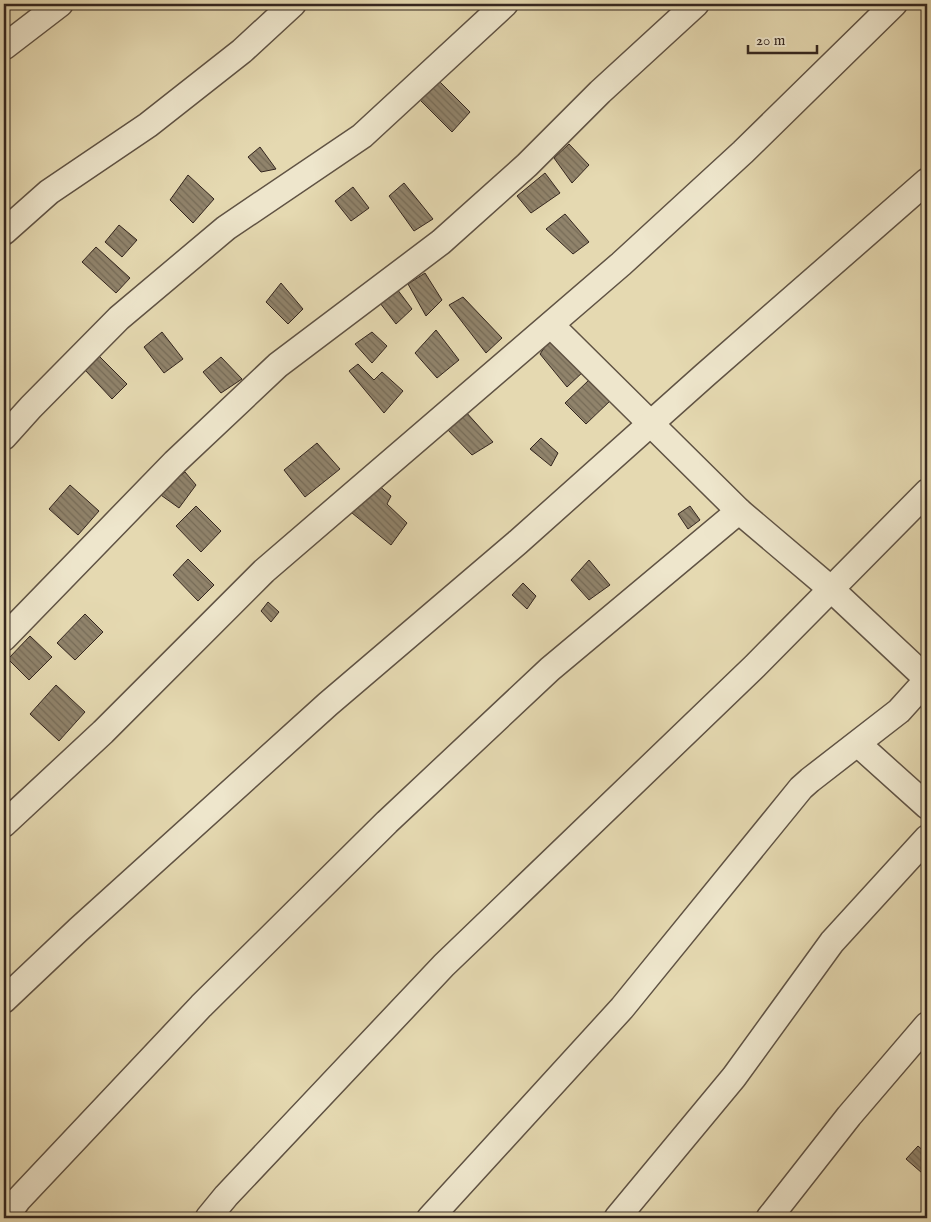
<svg xmlns="http://www.w3.org/2000/svg" width="931" height="1222" viewBox="0 0 931 1222" font-family="'IM FELL English',serif">
<style>
.building{fill:url(#building-back-hatch);stroke:#34261f}
.lines{fill:none;stroke-linecap:round;stroke-linejoin:round}
.minor-casing{stroke:#605344;stroke-width:28}
.minor{stroke:#eee6cc;stroke-width:25}
</style>
<defs>
<pattern id="building-back-hatch" width="6" height="6" patternUnits="userSpaceOnUse" patternTransform="scale(1.25)"><rect width="6" height="6" fill="#90836b"/><path d="M-1 5l2 2M0 0l6 6M5-1l2 2" fill="none" stroke="#766b57"/></pattern>
</defs>
<rect width="100%" height="100%" fill="#e5d9b1"/>
<filter id="stains"><feTurbulence type="fractalNoise" baseFrequency=".004" numOctaves="4"/><feColorMatrix values="0 0 0 0 .2 0 0 0 0 .09 0 0 0 0 .02 0 0 0 .5 -.17"/></filter>
<radialGradient id="worn" r=".72"><stop offset=".6" stop-color="#630" stop-opacity="0"/><stop offset="1" stop-color="#630" stop-opacity=".3"/></radialGradient>
<g class="building">
<polygon points="437,79 470,112 452,132 416,96"/>
<polygon points="569,144 589,165 572,183 554,158"/>
<polygon points="260,147 276,169 261,172 248,157"/>
<polygon points="545,173 560,193 531,213 517,196"/>
<polygon points="188,175 214,199 193,223 170,200"/>
<polygon points="404,183 433,219 414,231 389,196"/>
<polygon points="353,187 369,208 351,221 335,201"/>
<polygon points="565,214 589,242 573,254 546,229"/>
<polygon points="119,225 137,240 122,257 105,242"/>
<polygon points="96,247 130,278 116,293 82,262"/>
<polygon points="425,273 442,300 426,316 408,284"/>
<polygon points="281,283 303,309 288,324 266,302"/>
<polygon points="397,289 412,309 396,324 380,303"/>
<polygon points="463,297 502,338 486,353 449,305"/>
<polygon points="436,330 459,360 437,378 415,353"/>
<polygon points="162,332 183,359 164,373 144,347"/>
<polygon points="372,332 387,346 372,363 355,344"/>
<polygon points="553,335 585,370 567,387 540,354"/>
<polygon points="99,356 127,384 112,399 85,370"/>
<polygon points="221,357 242,379 221,393 203,372"/>
<polygon points="358,364 374,380 382,372 403,391 384,413 349,371"/>
<polygon points="589,380 611,400 586,424 565,403"/>
<polygon points="465,411 493,442 472,455 445,427"/>
<polygon points="541,438 558,453 551,466 530,449"/>
<polygon points="317,443 340,469 305,497 284,470"/>
<polygon points="185,472 196,485 179,508 158,493"/>
<polygon points="377,484 391,496 387,504 407,523 391,545 352,513"/>
<polygon points="70,485 99,511 78,535 49,509"/>
<polygon points="196,506 221,531 201,552 176,526"/>
<polygon points="690,506 700,520 688,529 678,514"/>
<polygon points="188,559 214,585 198,601 173,575"/>
<polygon points="589,560 610,585 589,600 571,580"/>
<polygon points="523,583 536,596 527,609 512,595"/>
<polygon points="268,602 279,612 271,622 261,611"/>
<polygon points="85,614 103,632 75,660 57,643"/>
<polygon points="30,636 52,657 29,680 8,659"/>
<polygon points="56,685 85,712 59,741 30,714"/>
<polygon points="918,1146 927,1154 927,1166 922,1173 906,1159"/>
</g>
<g class="lines">
<defs>
<g id="minor">
<polyline points="4,47 60,4"/>
<polyline points="4,232 49,192 148,125 242,51 293,4"/>
<polyline points="551,325 739,511"/>
<polyline points="4,437 31,407 119,318 226,228 362,136 505,4"/>
<polyline points="4,638 175,462 278,365 441,242 527,165 600,92 696,4"/>
<polyline points="858,744 927,806"/>
<polyline points="4,824 103,732 264,571 621,264 743,152 894,4"/>
<polyline points="4,1000 78,930 328,704 518,542 705,375 927,181"/>
<polyline points="5,1218 18,1200 201,1006 387,822 550,669 739,511 831,589 927,679"/>
<polyline points="208,1218 226,1196 444,965 755,666 927,492"/>
<polyline points="430,1218 622,1008 801,788 810,780 899,711 927,680"/>
<polyline points="617,1218 734,1077 832,942 927,838"/>
<polyline points="769,1218 849,1116 927,1025"/>
</g>
</defs>
<use href="#minor" class="minor-casing"/>
<use href="#minor" class="minor"/>
</g>
<rect width="931" height="1222" fill="none" stroke="#e5d9b1" stroke-width="20"/>
<rect x="5" y="5" width="921" height="1212" fill="none" stroke="#34261f" stroke-width="2.5"/>
<rect x="10" y="10" width="911" height="1202" fill="none" stroke="#34261f"/>
<path d="M748 45v8h69v-8" fill="none" stroke="#34261f" stroke-width="2.5"/>
<text x="756" y="45" font-size="15" fill="#34261f" stroke="#eee6cc" stroke-width="4" paint-order="stroke">20 m</text>
<rect width="100%" height="100%" filter="url(#stains)"/>
<rect width="100%" height="100%" fill="url(#worn)"/>
</svg>
